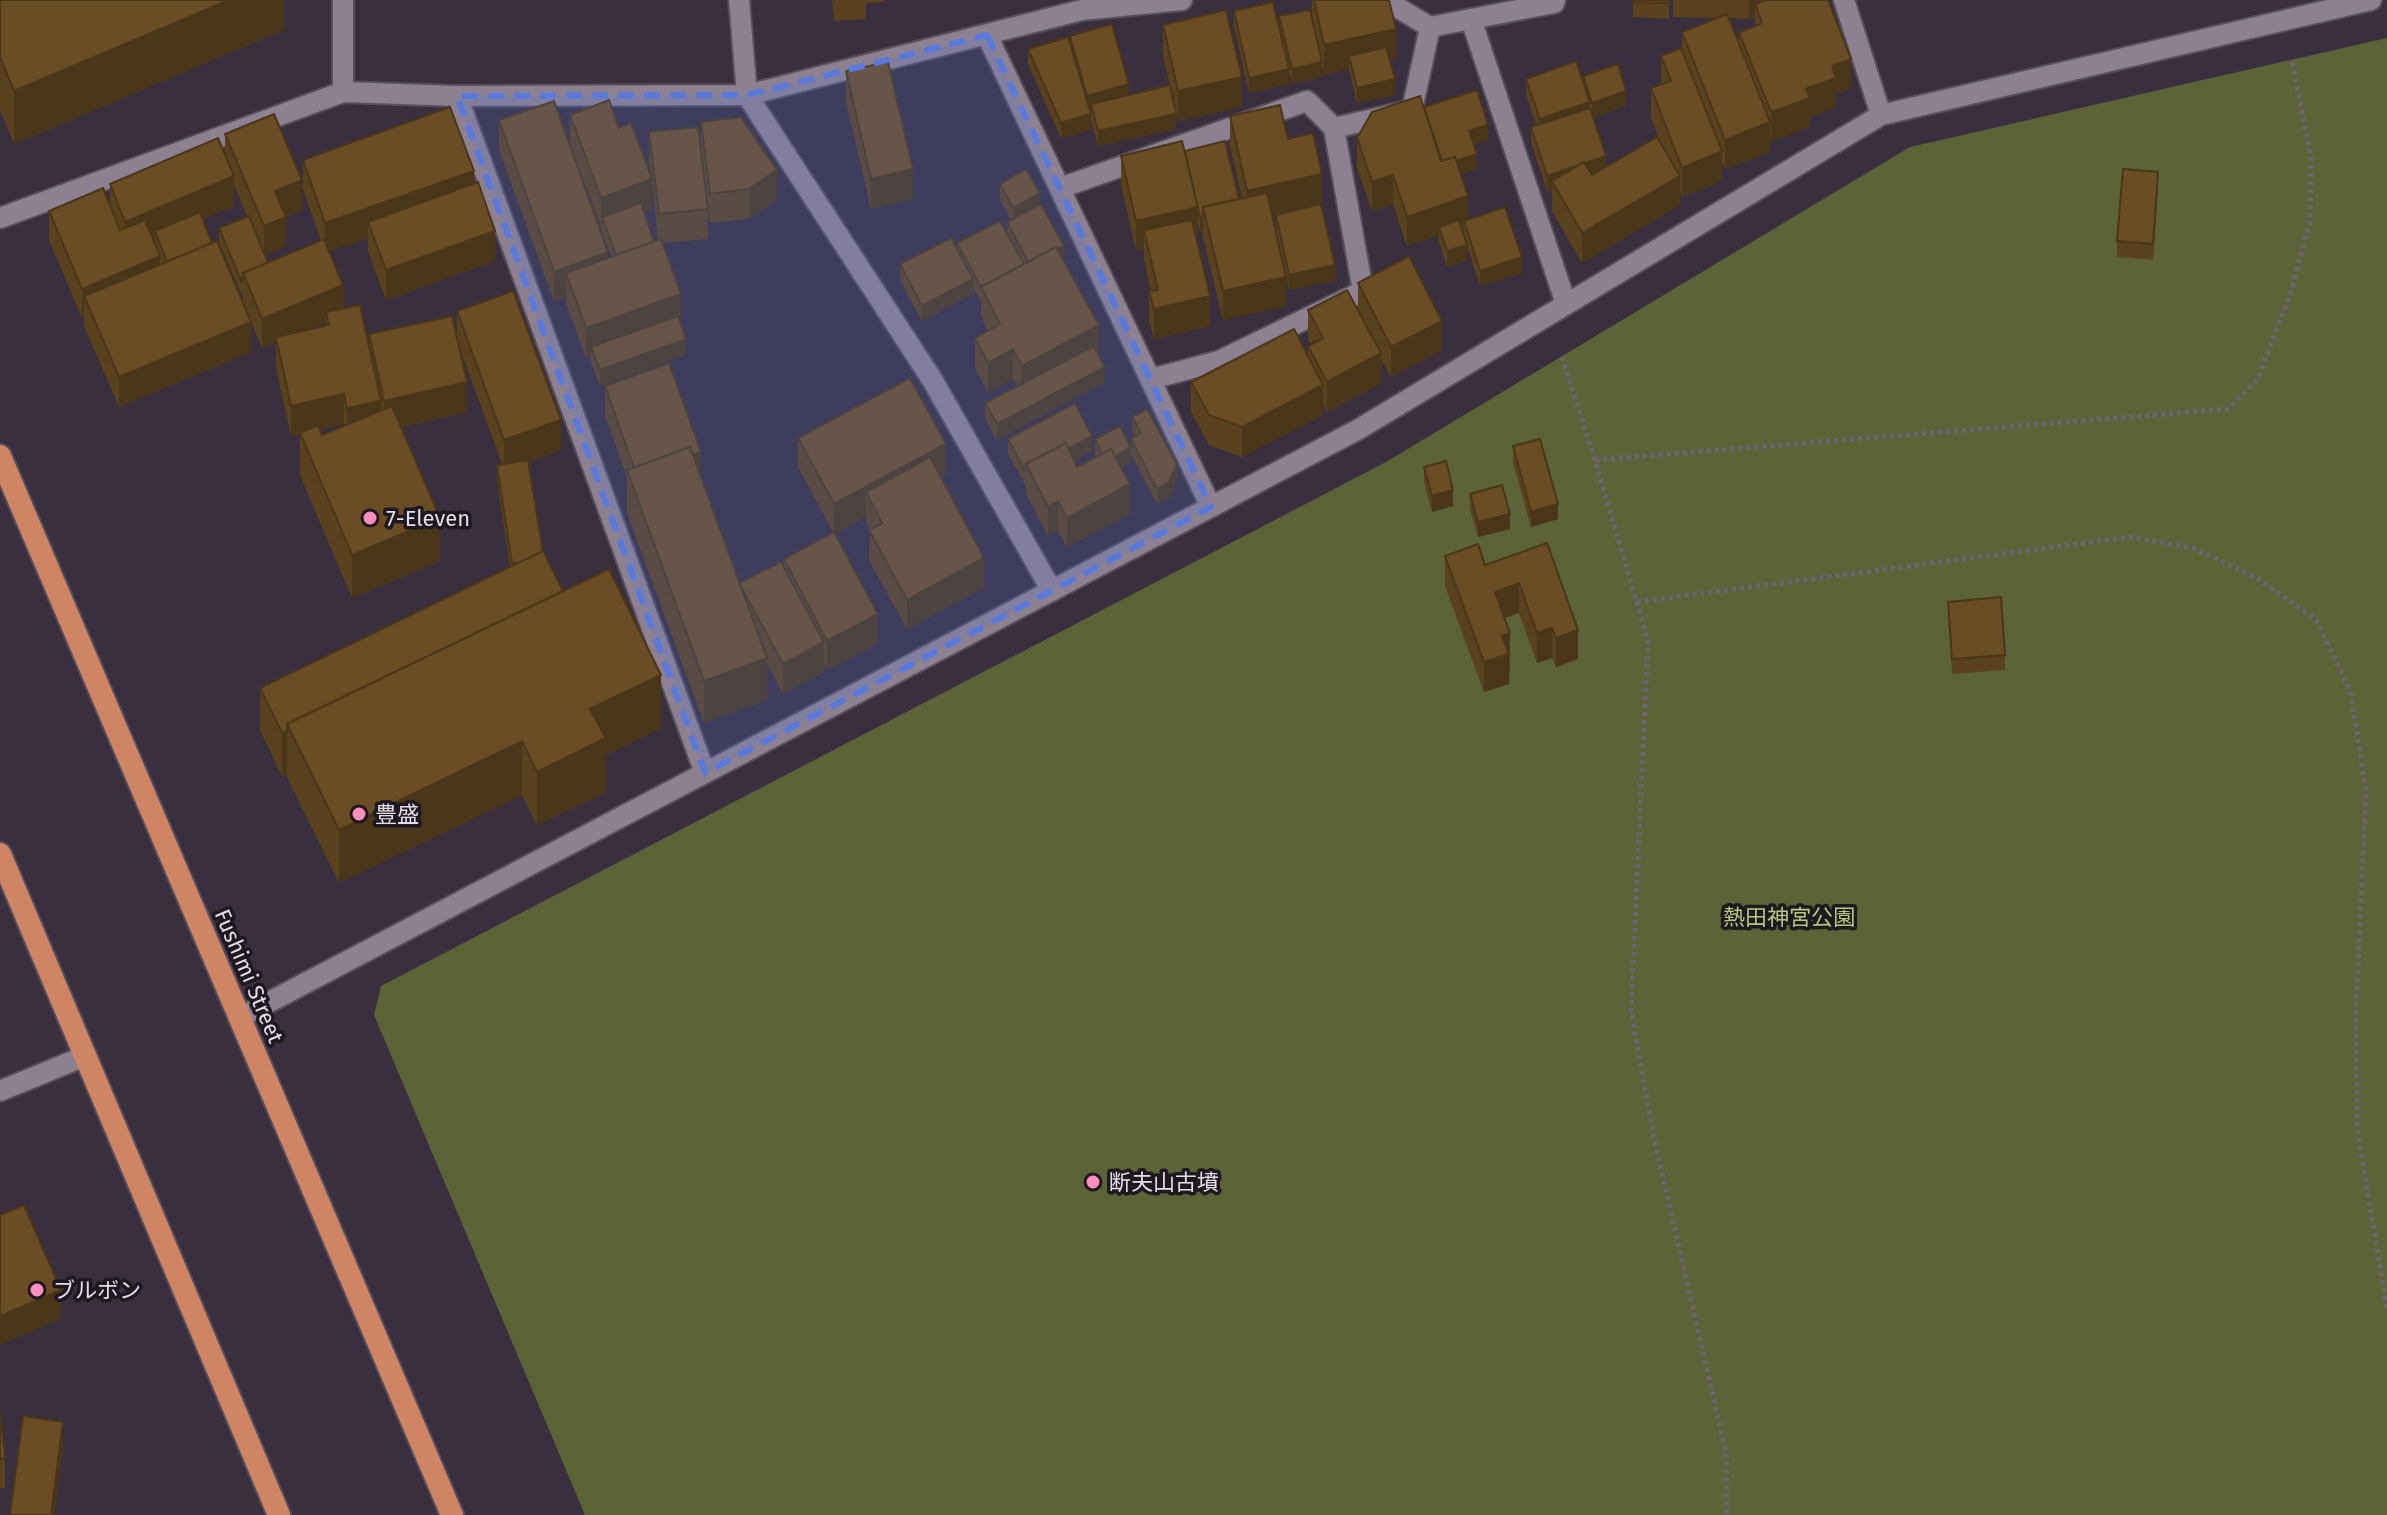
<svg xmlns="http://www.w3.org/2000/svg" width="2387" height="1515" viewBox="0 0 2387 1515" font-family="'Fira Sans','Noto Sans JP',sans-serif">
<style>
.green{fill:#5b6337}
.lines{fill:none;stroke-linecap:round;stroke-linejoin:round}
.minor-casing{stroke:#574e5b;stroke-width:24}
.trunk-casing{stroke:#574e5b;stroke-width:26}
.path{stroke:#6d6471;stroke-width:5;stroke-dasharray:4 4;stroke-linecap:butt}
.minor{stroke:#8c8091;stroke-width:20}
.trunk{stroke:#cf8564;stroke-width:22}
.wall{fill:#5b421f;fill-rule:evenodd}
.shaded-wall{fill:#4a3619}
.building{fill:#6a4d24;stroke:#4a3619;stroke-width:2}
.marked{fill:#5979dc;fill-opacity:0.2;stroke:#5979dc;stroke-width:6;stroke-dasharray:16 10;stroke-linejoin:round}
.poi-dot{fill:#fe8ebc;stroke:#1e1920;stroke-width:3}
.labels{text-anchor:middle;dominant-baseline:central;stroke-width:7;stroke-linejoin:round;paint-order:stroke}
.poi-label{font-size:22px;fill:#e4dde7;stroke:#1e1920;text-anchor:start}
.park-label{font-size:22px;fill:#b8c77c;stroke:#1e1920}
.street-label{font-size:22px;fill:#e4dde7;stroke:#1e1920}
</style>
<rect width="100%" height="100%" fill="#392f3e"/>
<polygon class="green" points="2387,38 2387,1515 585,1515 374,1015 381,986 1386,462 1910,147"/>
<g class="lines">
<defs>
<g id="minor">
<polyline points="343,0 343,92"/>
<polyline points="739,0 747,95 933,381 1052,591"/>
<polyline points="1385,0 1430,27"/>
<polyline points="1844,0 1881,115"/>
<polyline points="1471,19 1566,304"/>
<polyline points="987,35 1211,507"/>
<polyline points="457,96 705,773"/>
<polyline points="1060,188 1307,101 1334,128"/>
<polyline points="0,218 343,92 457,96 747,95 1082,10 1182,0"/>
<polyline points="1151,379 1219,361 1363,291 1334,128 1412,110 1430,27 1554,3 1555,0"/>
<polyline points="239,1018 1359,429 1881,115 2371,0"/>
<polyline points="0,1091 85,1056"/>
</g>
<g id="trunk">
<polyline points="0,456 452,1515"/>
<polyline points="0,854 279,1515"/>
</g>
</defs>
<use href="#minor" class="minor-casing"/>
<use href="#trunk" class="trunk-casing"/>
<g class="path">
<polyline points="1562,357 1595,460 1648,641 1631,1011 1654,1138 1726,1453 1727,1515"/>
<polyline points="1595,460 2228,409 2257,380 2289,298 2310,221 2311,157 2292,61"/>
<polyline points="1637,602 2130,537 2196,549 2259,579 2316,620 2350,690 2366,790 2356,1009 2357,1127 2387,1309"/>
</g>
<use href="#minor" class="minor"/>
<use href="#trunk" class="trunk"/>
</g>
<g class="wall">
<polygon points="0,0 284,0 284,30 14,144 0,110"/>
<polygon points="832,0 884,0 884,2 866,3 866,19 834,21"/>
<polygon points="1312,0 1389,0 1396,58 1390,60 1395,95 1357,103 1349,69 1324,75 1322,66 1322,77 1292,84 1289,71 1289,84 1249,93 1234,26 1234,11 1279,31 1279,16 1312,20"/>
<polygon points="1633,0 1669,0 1669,19 1633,17"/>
<path d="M1673,0H1828L1851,88L1836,94V107L1810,117V127L1771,142L1770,140V152L1725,169L1722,163V181L1682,197L1680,191V205L1582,263L1552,211V190L1547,191L1531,142V127L1536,125L1526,94V79L1583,82V76L1626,106L1593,117L1606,166L1661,144L1651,118V88L1661,84V56L1682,49V32L1717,18L1673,17ZM1755,17V26L1739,33V43L1729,18L1749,19Z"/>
<polygon points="1163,25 1242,107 1178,121 1163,55"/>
<polygon points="1070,36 1129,95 1176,129 1098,146 1091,119 1091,110 1089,110 1091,130 1061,138 1028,64 1028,49 1070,43"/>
<polygon points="846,71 913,199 871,209 846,101"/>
<polygon points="1424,109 1488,140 1473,145 1477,169 1461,174 1468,219 1522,273 1480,286 1467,246 1467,260 1447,267 1439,242 1439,235 1407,246 1393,204 1372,211 1357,168 1357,138"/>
<path d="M570,115L619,128L651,178L649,162V132L708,209V239L662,243L681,324L686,355L600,386L591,362V356L586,358L566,303V297L554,301L499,150V120L608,258L612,257L602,232V227H601L570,144ZM652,183L658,240L654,242L644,212L652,209Z"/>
<polygon points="1230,116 1288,139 1322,203 1272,215 1276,231 1276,215 1335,280 1289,290 1286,277 1286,306 1223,320 1203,237 1203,231 1200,232 1198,223 1198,236 1196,237 1210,326 1154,339 1149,321 1149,291 1151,291 1144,260 1144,249 1136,250 1121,185 1121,156 1185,151 1239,199 1242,198 1230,146"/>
<polygon points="701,122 777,200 749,219 710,223 701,152"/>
<path d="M225,134L302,210L286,217V246L265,255L268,263L321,241L303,189V160L474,184L495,261L386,300L368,251V238L329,251L343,308L369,347V334L457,338V311L561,450L529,461L543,552L563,591L661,728L606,755V792L537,825L522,795L339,883L287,777V774L282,776L260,730V688L510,567L497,480V465L502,464L459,346L467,412L401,427L440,561L352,598L300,475V434L291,436L276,367V342L262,348L243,302V297L219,243V228L247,216L234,185V206L203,219L251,352L119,407L84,326V318H82L49,240V211L110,204V184L225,155ZM326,322V326L304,331ZM344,424V426L322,435L320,429Z"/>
<polygon points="1000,184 1040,204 1064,261 1099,354 1105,382 997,440 985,419 985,403 1017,386 1013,379 988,393 975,368 975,338 988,331 981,316 981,302 973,287 973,294 922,321 900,280 900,264 957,251 957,243 1007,233 1007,222 1011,220 1000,199"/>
<polygon points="2158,187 2153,260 2117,257 2117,241"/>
<polygon points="1358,283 1442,350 1391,377 1381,358 1381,383 1327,412 1323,404 1323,415 1242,457 1209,445 1191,412 1191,382 1308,357 1308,346 1311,344 1308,340 1308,310 1358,310"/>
<polygon points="605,386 701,478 740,583 784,568 784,559 833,532 798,467 798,438 946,474 940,477 984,588 907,629 869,560 870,530 866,522 866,517 835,533 878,643 827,670 824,664 824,672 783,694 767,664 767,700 704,723 627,513 627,477 605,416"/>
<polygon points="1132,417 1177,479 1169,498 1157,504 1131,454 1131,462 1121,468 1130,514 1067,547 1058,531 1048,536 1026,494 1026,486 1008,454 1008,439 1092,451 1074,461 1077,467 1096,457 1095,454 1095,439 1131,446 1131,439 1134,436 1132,432"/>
<polygon points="1513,446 1558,519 1531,527 1513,462"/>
<polygon points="1424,467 1453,506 1432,512 1424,482"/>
<polygon points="1470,494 1510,529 1478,537 1470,509"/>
<polygon points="1547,543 1578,659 1556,667 1552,658 1537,663 1519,613 1504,618 1510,663 1509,684 1484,692 1445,586 1445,556 1485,565"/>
<polygon points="1948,602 2005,655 2005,670 1952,674"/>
<polygon points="0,1409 5,1458 5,1488 0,1488"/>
</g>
<g class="shaded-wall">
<polygon points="229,0 284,0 284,30 14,144 14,91"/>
<polygon points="1749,0 1802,0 1755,4 1755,17 1749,19"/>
<polygon points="1396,29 1396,58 1352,68 1349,56 1349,69 1324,75 1324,45"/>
<polygon points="1851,59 1851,88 1836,94 1836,107 1810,117 1810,127 1771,142 1771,112 1806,89 1832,66"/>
<polygon points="1322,62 1322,77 1292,84 1292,69"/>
<polygon points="1289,69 1289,84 1249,93 1249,78"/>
<polygon points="1242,77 1242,107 1178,121 1178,91"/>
<polygon points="1395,79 1395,95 1357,103 1357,88"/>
<polygon points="1129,84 1129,99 1091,104 1091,110 1087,111 1087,96"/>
<polygon points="1626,91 1626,106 1592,118 1592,103"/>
<polygon points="1590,102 1590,117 1540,134 1540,119"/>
<polygon points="1091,114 1091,130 1061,138 1061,123"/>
<polygon points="1176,114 1176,129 1098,146 1098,131"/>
<polygon points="1770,122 1770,152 1725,169 1725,140"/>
<polygon points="1488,125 1488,140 1469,146 1469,131"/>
<polygon points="1722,151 1722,181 1682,197 1682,168"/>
<polygon points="1477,154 1477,169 1443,180 1443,165"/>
<polygon points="1606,156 1606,171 1556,188 1552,181 1552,190 1547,191 1547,176"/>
<polygon points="913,169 913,199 871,209 871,179"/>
<polygon points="777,170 777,200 749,219 749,189"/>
<polygon points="474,171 474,200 368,222 368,238 325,253 325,223"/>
<polygon points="2158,172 2158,187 2153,260 2153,244"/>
<polygon points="1322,174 1322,203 1247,220 1247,191"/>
<polygon points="1393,175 1393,204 1372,211 1372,182"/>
<polygon points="234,176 234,206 158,238 155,231 155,240 125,252 125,222"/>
<polygon points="1680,176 1680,205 1582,263 1582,233"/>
<polygon points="652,179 652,209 606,226 602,217 602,227 601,227 601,198"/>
<polygon points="302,180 302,210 286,217 286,246 264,256 264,226 275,191"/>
<polygon points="1040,193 1040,209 1013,223 1013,208"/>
<polygon points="1468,196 1468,226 1464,221 1464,227 1442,235 1439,227 1439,235 1407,246 1407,217"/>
<polygon points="1198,207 1198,236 1148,248 1144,230 1144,248 1136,250 1136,221"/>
<polygon points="1203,216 1203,231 1200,232 1200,217"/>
<polygon points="495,231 495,261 386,300 386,270"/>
<polygon points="1467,245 1467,260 1447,267 1447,251"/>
<polygon points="1064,246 1064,261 1030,264"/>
<polygon points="608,252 608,282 566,273 566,297 554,301 554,272"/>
<polygon points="160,256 160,285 84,296 84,318 82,318 82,289"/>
<polygon points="1522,257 1522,273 1480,286 1480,271"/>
<polygon points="1335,265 1335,280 1289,290 1289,275"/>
<polygon points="1286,277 1286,306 1223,320 1223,291"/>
<polygon points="973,279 973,294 922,321 922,306"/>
<polygon points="343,285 343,315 326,312 326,322 277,342 276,337 276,342 262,348 262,319"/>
<polygon points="681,294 681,324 594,355 591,347 591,356 586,358 586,328"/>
<polygon points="1210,296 1210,326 1154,339 1154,309"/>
<polygon points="1442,321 1442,350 1391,377 1391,347"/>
<polygon points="251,322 251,352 119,407 119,377"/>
<polygon points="1099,325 1099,355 1022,396 1022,366"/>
<polygon points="686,339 686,355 600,386 600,370"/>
<polygon points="1013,349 1013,379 988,393 988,363"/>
<polygon points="1381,353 1381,383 1327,412 1327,382"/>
<polygon points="1105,367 1105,382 997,440 997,424"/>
<polygon points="467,382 467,412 384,430 384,401"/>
<polygon points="1323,385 1323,415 1242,457 1242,427"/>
<polygon points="344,394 344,424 291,436 291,406"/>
<polygon points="381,401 381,431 347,438 347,408"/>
<polygon points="561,420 561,450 504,470 504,440"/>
<polygon points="1092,436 1092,451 1035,482 1029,470"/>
<polygon points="946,444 946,474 876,511 866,492 866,517 834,534 834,504"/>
<polygon points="1131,447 1131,462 1106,476 1106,461"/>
<polygon points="701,452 701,481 637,476"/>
<polygon points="1177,464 1177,479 1169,498 1157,504 1157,489"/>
<polygon points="1130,484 1130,514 1067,547 1067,518"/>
<polygon points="1453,490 1453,506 1432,512 1432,496"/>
<polygon points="1058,501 1058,531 1048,536 1048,507"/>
<polygon points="1558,504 1558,519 1531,527 1531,512"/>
<polygon points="1510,514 1510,529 1478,537 1478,522"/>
<polygon points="440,518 440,561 352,598 352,555"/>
<polygon points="984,558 984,588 907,629 907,600"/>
<polygon points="1519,583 1519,613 1495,621 1495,592"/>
<polygon points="878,614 878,643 827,670 827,641"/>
<polygon points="1552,628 1552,658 1537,663 1537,633"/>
<polygon points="1578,630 1578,659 1556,667 1556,638"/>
<polygon points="1510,633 1509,684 1484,692 1484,662 1502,636"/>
<polygon points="824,642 824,672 783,694 783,664"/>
<polygon points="767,658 767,700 704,723 704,681"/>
<polygon points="661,675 661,728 606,755 606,792 537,825 537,772 590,709"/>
<polygon points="287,731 287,774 282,776 282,733"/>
<polygon points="522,741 522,795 339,883 339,830"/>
<polygon points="61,1290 61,1319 0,1345 0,1316"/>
<polygon points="63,1422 63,1451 55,1515 51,1515"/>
</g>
<g class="building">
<polygon points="0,0 229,0 14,91 0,57"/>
<polygon points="1314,0 1389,0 1396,29 1324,45"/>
<polygon points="1633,0 1669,0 1669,3 1633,2"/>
<polygon points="1766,0 1828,0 1851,59 1832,66 1836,78 1806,89 1810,98 1771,112 1739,33 1762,23 1755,4"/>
<polygon points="1273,2 1289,69 1249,78 1234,11"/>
<polygon points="1226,10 1242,77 1178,91 1163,25"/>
<polygon points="1310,10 1322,62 1292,69 1279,16"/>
<polygon points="1727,14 1770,122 1725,140 1682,32"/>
<polygon points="1112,24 1129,84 1087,96 1070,36"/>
<polygon points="1068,37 1091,114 1061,123 1028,49"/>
<polygon points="1386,47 1395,79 1357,88 1349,56"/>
<polygon points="1681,48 1722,151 1682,168 1651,88 1671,81 1661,56"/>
<polygon points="1576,61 1590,102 1540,119 1526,79"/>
<polygon points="888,62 913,169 871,179 846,71"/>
<polygon points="1618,64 1626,91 1592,103 1583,76"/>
<polygon points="1170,85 1176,114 1098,131 1091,104"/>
<polygon points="1477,90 1488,125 1469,131 1477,154 1456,161 1455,157 1442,161 1424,107"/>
<polygon points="1420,96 1441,161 1455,157 1468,196 1407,217 1393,175 1372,182 1357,138 1372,112"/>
<polygon points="609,100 619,128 631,123 652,179 601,198 570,115"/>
<polygon points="554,101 608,252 554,272 499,120"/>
<polygon points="1280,105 1288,139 1313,133 1322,174 1247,191 1230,116"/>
<polygon points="450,107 474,171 325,223 303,160"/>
<polygon points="1590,108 1606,156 1585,163 1584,162 1579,165 1547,176 1531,127"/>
<polygon points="274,114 302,180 275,191 286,217 264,226 225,134"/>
<polygon points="741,117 777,170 749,189 710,194 701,122"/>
<polygon points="698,127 708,209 659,214 649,132"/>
<polygon points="1657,137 1680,176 1582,233 1552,181 1584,162 1592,175"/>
<polygon points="218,138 234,176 125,222 110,184"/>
<polygon points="1182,141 1198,207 1136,221 1121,156"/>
<polygon points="1225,141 1239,199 1203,207 1203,216 1200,217 1185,151"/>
<polygon points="1026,169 1040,193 1013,208 1000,184"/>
<polygon points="2123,169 2158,172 2153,244 2117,241"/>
<polygon points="478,182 495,231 386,270 368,222"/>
<polygon points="103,188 120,230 145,220 160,256 82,289 49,211"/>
<polygon points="1267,193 1286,277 1223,291 1203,207"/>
<polygon points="641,203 654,242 616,255 602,217"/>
<polygon points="1041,204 1064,246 1058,249 1056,247 1028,262 1007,222"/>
<polygon points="1321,204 1335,265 1289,275 1276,215"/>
<polygon points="1505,207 1522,257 1480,271 1464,221"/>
<polygon points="200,212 212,243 167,262 155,231"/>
<polygon points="249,216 268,263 243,273 242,283 219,228"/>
<polygon points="1192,220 1210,296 1154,309 1149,291 1158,290 1144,230"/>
<polygon points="1459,220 1467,245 1447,251 1439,227"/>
<polygon points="1000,221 1024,264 981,287 957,243"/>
<polygon points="951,238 973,279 922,306 900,264"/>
<polygon points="324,239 343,285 262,319 243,273"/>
<polygon points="661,239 681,294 586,328 566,273"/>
<polygon points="217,241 251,322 119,377 84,296"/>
<polygon points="1056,247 1099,325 1022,366 1013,349 988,363 975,338 1000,324 981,287"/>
<polygon points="1409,256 1442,321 1391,347 1358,283"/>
<polygon points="1347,290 1381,353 1327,382 1308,346 1323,338 1308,310"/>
<polygon points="513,291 561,420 504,440 457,311"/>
<polygon points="360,305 381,401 347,408 344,394 291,406 276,337 329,325 326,312"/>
<polygon points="452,316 467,382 384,401 369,334"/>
<polygon points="678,316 686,339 600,370 591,347"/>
<polygon points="1294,329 1323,385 1242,427 1209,415 1191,382"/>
<polygon points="1094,346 1105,367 997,424 985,403"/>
<polygon points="669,363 701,452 693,455 690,447 634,468 605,386"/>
<polygon points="910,378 946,444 834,504 798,438"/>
<polygon points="1075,403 1092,436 1068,449 1066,443 1026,464 1025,471 1008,439"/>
<polygon points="392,406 440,518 352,555 300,433 318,425 322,435"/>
<polygon points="1147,409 1177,464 1169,482 1157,489 1131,439 1141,433 1132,417"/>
<polygon points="1120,426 1131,447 1115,456 1111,449 1102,454 1095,439"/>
<polygon points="1540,439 1558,504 1531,512 1513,446"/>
<polygon points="1066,443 1077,467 1111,449 1130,484 1067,518 1058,501 1048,507 1026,464"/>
<polygon points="690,447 767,658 704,681 627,470"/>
<polygon points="930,457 984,558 907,600 869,530 882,523 866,492"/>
<polygon points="528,460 543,552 519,563 512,564 497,465"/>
<polygon points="1446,461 1453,490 1432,496 1424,467"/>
<polygon points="1502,485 1510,514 1478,522 1470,494"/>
<polygon points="834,532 878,614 827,641 784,559"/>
<polygon points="1547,543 1578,630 1556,638 1552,628 1537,633 1519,583 1495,592 1510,633 1502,636 1509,654 1484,662 1445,556 1478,544 1485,565"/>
<polygon points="543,551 563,591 287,724 287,731 282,733 260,688"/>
<polygon points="781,562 824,642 783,664 739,583"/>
<polygon points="609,569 661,675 590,709 606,738 537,772 522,741 339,830 287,724"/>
<polygon points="2001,597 2005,655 1952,659 1948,602"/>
<polygon points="24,1205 61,1290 0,1316 0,1215"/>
<polygon points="0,1409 5,1458 0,1459"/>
<polygon points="23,1416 63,1422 51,1515 10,1515"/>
</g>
<path class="marked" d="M987,35L1211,507L705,773L457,96L747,95Z"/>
<g class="poi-dot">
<circle cx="370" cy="518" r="8"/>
<circle cx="359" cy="814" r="8"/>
<circle cx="1093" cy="1182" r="8"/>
<circle cx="37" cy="1290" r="8"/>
</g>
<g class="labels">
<g class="poi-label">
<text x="386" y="518">7-Eleven</text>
<text x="375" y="814">豊盛</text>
<text x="1109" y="1182">断夫山古墳</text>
<text x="53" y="1290">ブルボン</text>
</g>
<g class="park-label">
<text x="1789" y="917">熱田神宮公園</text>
</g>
<g class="street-label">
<text transform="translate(249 976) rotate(67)">Fushimi Street</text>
</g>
</g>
</svg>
